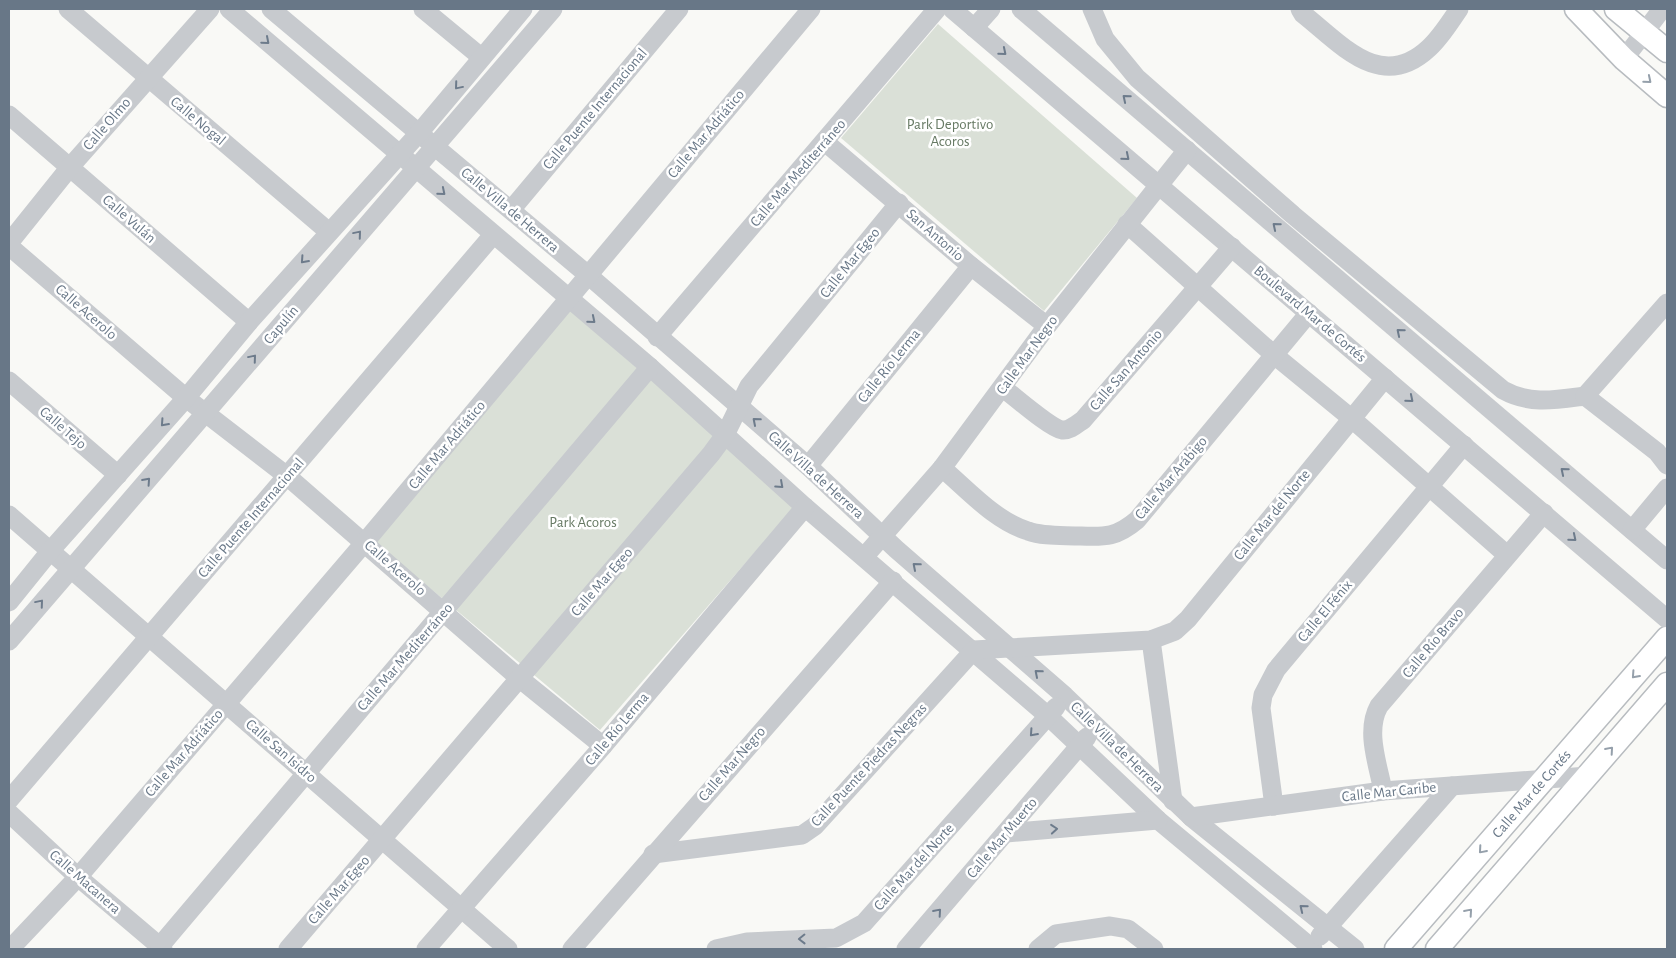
<svg xmlns="http://www.w3.org/2000/svg" width="1676" height="958" viewBox="0 0 1676 958" font-family="'Alegreya Sans',sans-serif">
<style>
.green{fill:#dae0d7}
.lines{fill:none;stroke-linecap:round;stroke-linejoin:round}
.major-casing{stroke:#b8bcc0;stroke-width:25}
.minor{stroke:#c7cace;stroke-width:19}
.major{stroke:#fff;stroke-width:22}
.oneway{stroke:#6d7b8b}
.oneway2{stroke:#95a0ab}
.labels{text-anchor:middle;dominant-baseline:central;stroke-width:5;stroke-linejoin:round;paint-order:stroke}
.street-label{font-size:15px;fill:#687787;stroke:#fff}
.park-label{font-size:15px;fill:#667963;stroke:#fff}
</style>
<rect width="100%" height="100%" fill="#f9f9f6"/>
<g class="green">
<polygon points="938,24 1137,198 1044,311 841,138"/>
<polygon points="570,310 796,505 600,730 371,539"/>
</g>
<g class="lines">
<defs>
<g id="major">
<polyline points="1576,9 1624,59 1667,96"/>
<polyline points="1616,9 1667,51"/>
<path id="s1" d="M1396,949L1667,638"/>
<polyline points="1437,949 1667,684"/>
</g>
</defs>
<use href="#major" class="major-casing"/>
<g class="minor">
<polyline points="68,9 329,232"/>
<polyline points="229,9 650,367 805,507 1048,716 1158,820 1313,949"/>
<polyline points="271,9 588,275 808,466 896,549 1065,696 1191,817 1355,949"/>
<polyline points="423,9 481,57"/>
<polyline points="952,9 1667,619"/>
<polyline points="1021,9 1667,560"/>
<path d="M1092,9L1105,39L1137,78L1293,215L1503,390C1530,405 1555,400 1585,396"/>
<path d="M1300,9L1303,14C1341,44 1381,93 1429,48C1441,37 1450,22 1459,9"/>
<polyline points="974,28 991,9"/>
<polyline points="1624,59 1662,9"/>
<polyline points="9,115 249,322"/>
<polyline points="825,142 971,266 1047,326"/>
<polyline points="511,210 679,9"/>
<polyline points="1127,224 1273,354 1351,418 1507,555"/>
<polyline points="9,243 70,167 210,9"/>
<polyline points="9,246 186,398 287,476 519,678 603,746"/>
<polyline points="1667,303 1585,396 1657,452 1667,465"/>
<polyline points="657,337 937,9"/>
<polyline points="9,381 118,475"/>
<path d="M1003,388C1014,396 1050,428 1062,430C1070,431 1077,424 1083,420L1232,247"/>
<polyline points="808,466 971,266"/>
<path d="M942,468C968,490 995,521 1028,531C1044,537 1063,535 1081,536C1106,537 1117,537 1137,520L1309,313"/>
<polyline points="9,515 508,949"/>
<polyline points="1632,530 1667,488"/>
<polyline points="864,557 942,468 1047,326 1187,150"/>
<polyline points="9,602 51,550 186,398 249,322 419,133 523,9"/>
<polyline points="1151,640 1173,801"/>
<polyline points="9,641 553,9"/>
<path d="M1383,791C1378,764 1365,731 1379,706L1544,513"/>
<polyline points="9,800 493,235"/>
<polyline points="1274,806 1261,708 1263,695 1276,670 1464,445"/>
<polyline points="9,813 78,877 163,949"/>
<polyline points="1191,817 1383,791 1588,776"/>
<polyline points="1006,833 1158,820"/>
<polyline points="653,854 786,837 802,835 815,826 974,650 1151,640 1175,631 1188,619 1385,378"/>
<polyline points="1320,936 1452,786"/>
<polyline points="160,946 650,367"/>
<polyline points="10,949 78,877 365,542 811,9"/>
<polyline points="288,949 711,454 725,435 749,386 899,203"/>
<polyline points="426,949 603,746 805,507"/>
<polyline points="572,949 893,581"/>
<polyline points="716,949 747,942 836,938 864,923 1056,707"/>
<polyline points="906,949 1087,737"/>
<polyline points="1038,949 1056,934 1110,926 1128,929 1154,949"/>
</g>
<use href="#major" class="major"/>
</g>
<defs><path id="oneway-chevron" d="M-2-3.5L2.5 0L-2 3.5" fill="none" stroke-width="1.6" stroke-linecap="round" stroke-linejoin="round" transform="scale(1.25)"/></defs>
<g class="oneway">
<use href="#oneway-chevron" transform="translate(266 41) rotate(41)"/>
<use href="#oneway-chevron" transform="translate(1003 52) rotate(40)"/>
<use href="#oneway-chevron" transform="translate(458 86) rotate(130)"/>
<use href="#oneway-chevron" transform="translate(1126 98) rotate(-140)"/>
<use href="#oneway-chevron" transform="translate(1126 157) rotate(40)"/>
<use href="#oneway-chevron" transform="translate(442 192) rotate(40)"/>
<use href="#oneway-chevron" transform="translate(1276 226) rotate(-140)"/>
<use href="#oneway-chevron" transform="translate(358 234) rotate(-50)"/>
<use href="#oneway-chevron" transform="translate(304 260) rotate(132)"/>
<use href="#oneway-chevron" transform="translate(592 320) rotate(40)"/>
<use href="#oneway-chevron" transform="translate(1400 332) rotate(-140)"/>
<use href="#oneway-chevron" transform="translate(253 358) rotate(-50)"/>
<use href="#oneway-chevron" transform="translate(1410 399) rotate(40)"/>
<use href="#oneway-chevron" transform="translate(756 421) rotate(-139)"/>
<use href="#oneway-chevron" transform="translate(164 423) rotate(132)"/>
<use href="#oneway-chevron" transform="translate(1564 471) rotate(-140)"/>
<use href="#oneway-chevron" transform="translate(147 481) rotate(-48)"/>
<use href="#oneway-chevron" transform="translate(780 485) rotate(42)"/>
<use href="#oneway-chevron" transform="translate(1573 538) rotate(40)"/>
<use href="#oneway-chevron" transform="translate(916 566) rotate(-139)"/>
<use href="#oneway-chevron" transform="translate(40 603) rotate(-50)"/>
<use href="#oneway-chevron" transform="translate(1038 673) rotate(-139)"/>
<use href="#oneway-chevron" transform="translate(1033 733) rotate(132)"/>
<use href="#oneway-chevron" transform="translate(1054 829) rotate(-5)"/>
<use href="#oneway-chevron" transform="translate(1303 908) rotate(-141)"/>
<use href="#oneway-chevron" transform="translate(938 912) rotate(-49)"/>
<use href="#oneway-chevron" transform="translate(802 939) rotate(179)"/>
</g>
<g class="oneway2">
<use href="#oneway-chevron" transform="translate(1648 80) rotate(40)"/>
<use href="#oneway-chevron" transform="translate(1635 675) rotate(132)"/>
<use href="#oneway-chevron" transform="translate(1610 750) rotate(-49)"/>
<use href="#oneway-chevron" transform="translate(1482 850) rotate(131)"/>
<use href="#oneway-chevron" transform="translate(1469 912) rotate(-49)"/>
</g>
<g class="labels">
<g class="street-label">
<text transform="translate(595 109) rotate(-50)">Calle Puente Internacional</text>
<text transform="translate(198 121) rotate(40)">Calle Nogal</text>
<text transform="translate(107 124) rotate(-49)">Calle Olmo</text>
<text transform="translate(706 134) rotate(-50)">Calle Mar Adriático</text>
<text transform="translate(798 173) rotate(-49)">Calle Mar Mediterráneo</text>
<text transform="translate(510 210) rotate(40)">Calle Villa de Herrera</text>
<text transform="translate(129 219) rotate(41)">Calle Vulán</text>
<text transform="translate(935 235) rotate(41)">San Antonio</text>
<text transform="translate(850 263) rotate(-51)">Calle Mar Egeo</text>
<text transform="translate(86 312) rotate(41)">Calle Acerolo</text>
<text transform="translate(1310 314) rotate(40)">Boulevard Mar de Cortés</text>
<text transform="translate(281 325) rotate(-50)">Capulín</text>
<text transform="translate(1027 355) rotate(-54)">Calle Mar Negro</text>
<text transform="translate(889 366) rotate(-51)">Calle Río Lerma</text>
<text transform="translate(1126 370) rotate(-49)">Calle San Antonio</text>
<text transform="translate(63 428) rotate(41)">Calle Tejo</text>
<text transform="translate(447 445) rotate(-50)">Calle Mar Adriático</text>
<text transform="translate(816 475) rotate(42)">Calle Villa de Herrera</text>
<text transform="translate(1171 478) rotate(-50)">Calle Mar Arábigo</text>
<text transform="translate(1272 515) rotate(-51)">Calle Mar del Norte</text>
<text transform="translate(251 518) rotate(-49)">Calle Puente Internacional</text>
<text transform="translate(395 568) rotate(41)">Calle Acerolo</text>
<text transform="translate(602 582) rotate(-49)">Calle Mar Egeo</text>
<text transform="translate(1325 611) rotate(-50)">Calle El Fénix</text>
<text transform="translate(1433 643) rotate(-50)">Calle Río Bravo</text>
<text transform="translate(405 657) rotate(-49)">Calle Mar Mediterráneo</text>
<text transform="translate(617 729) rotate(-50)">Calle Río Lerma</text>
<text transform="translate(1117 747) rotate(44)">Calle Villa de Herrera</text>
<text transform="translate(281 751) rotate(41)">Calle San Isidro</text>
<text transform="translate(184 753) rotate(-49)">Calle Mar Adriático</text>
<text transform="translate(732 764) rotate(-49)">Calle Mar Negro</text>
<text transform="translate(869 765) rotate(-47)">Calle Puente Piedras Negras</text>
<text transform="translate(1389 792) rotate(-6)">Calle Mar Caribe</text>
<text stroke="none"><textPath href="#s1" startOffset="206">Calle Mar de Cortés</textPath></text>
<text transform="translate(1002 838) rotate(-50)">Calle Mar Muerto</text>
<text transform="translate(914 867) rotate(-48)">Calle Mar del Norte</text>
<text transform="translate(85 882) rotate(41)">Calle Macanera</text>
<text transform="translate(339 890) rotate(-49)">Calle Mar Egeo</text>
</g>
<g class="park-label">
<text x="950" y="124">Park Deportivo<tspan x="950" dy="17">Acoros</tspan></text>
<text x="583" y="522">Park Acoros</text>
</g>
</g>
<rect width="1676" height="958" fill="none" stroke="#687787" stroke-width="20"/>
</svg>
